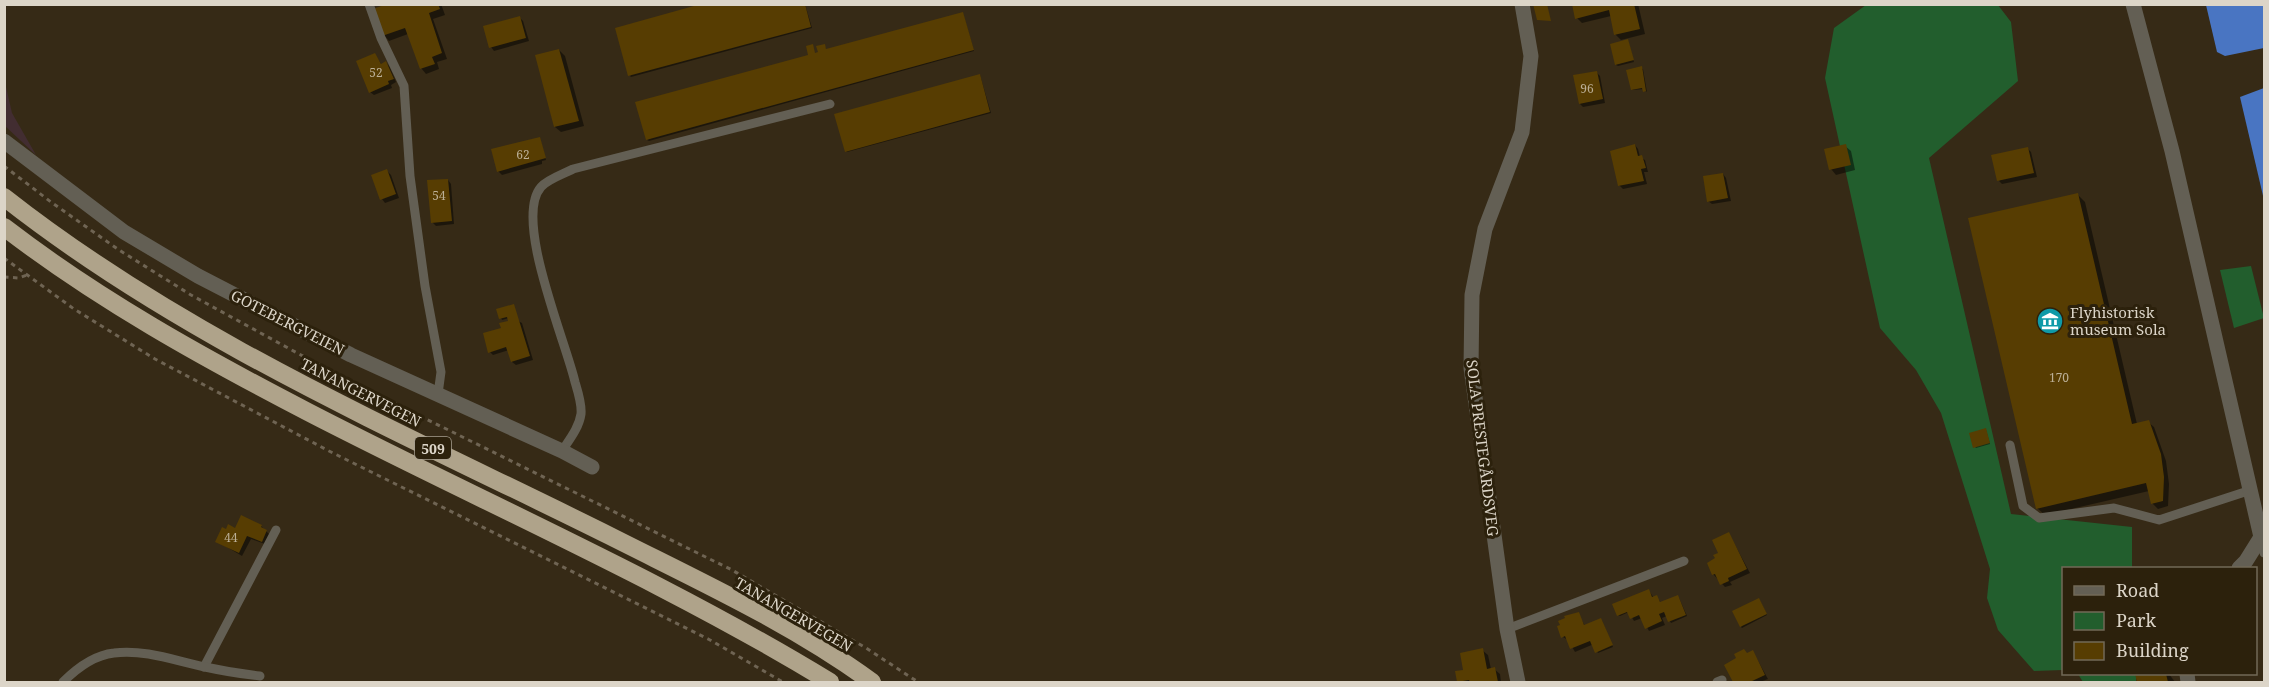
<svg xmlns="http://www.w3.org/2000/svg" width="2269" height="687" viewBox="0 0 2269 687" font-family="'Noto Serif',serif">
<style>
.education{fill:#422d31}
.green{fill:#225e2d}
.water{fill:#4975c2}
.shadow{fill:#0007}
.building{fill:#573d02}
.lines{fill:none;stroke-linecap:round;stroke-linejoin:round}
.path{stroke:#6f6453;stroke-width:3;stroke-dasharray:4.5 4.5;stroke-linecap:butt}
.lane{stroke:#635f54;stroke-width:9}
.street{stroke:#635f54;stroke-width:15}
.highway{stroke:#afa38a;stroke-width:18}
.labels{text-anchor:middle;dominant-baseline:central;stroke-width:6;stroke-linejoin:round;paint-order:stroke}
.number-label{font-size:12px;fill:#bbaf96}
.shield{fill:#2c210c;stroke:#a79f90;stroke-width:1.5}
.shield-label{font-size:14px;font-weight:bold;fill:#dcd5c8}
.poi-label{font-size:15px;fill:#dcd5c8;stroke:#2c210c;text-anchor:start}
.street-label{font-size:15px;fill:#dcd5c8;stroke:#2c210c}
</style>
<rect width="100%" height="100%" fill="#362a16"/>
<polygon class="education" points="4,78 12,113 36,155 5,126"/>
<g class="green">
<polygon points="1866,5 1998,5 2011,22 2018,81 1929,158 2011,514 2132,527 2132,568 2064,568 2063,670 2034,671 1998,630 1987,598 1990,569 1941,413 1916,370 1880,328 1825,78 1834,28"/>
<polygon points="2251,266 2264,318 2234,328 2220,270"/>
<polygon points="2078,674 2136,674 2136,682 2083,682"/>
</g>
<g class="water">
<polygon points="2206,5 2264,5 2264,48 2225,56 2217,52"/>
<polygon points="2264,88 2264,200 2240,97"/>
</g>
<g class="shadow">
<polygon points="391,4 441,4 445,15 433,19 447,59 437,62 439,69 426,74 421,68 408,34 389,41 384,35"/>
<polygon points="706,4 805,4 812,28 631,77 630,76"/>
<polygon points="1574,4 1638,4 1645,34 1621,40 1615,34 1611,16 1582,23 1577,18"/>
<polygon points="963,14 974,51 649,141 647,140 810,56 819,53 824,45 827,51"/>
<polygon points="520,18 523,21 529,41 494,51 491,47"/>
<polygon points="1628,41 1634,62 1618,66 1616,65"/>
<polygon points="559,50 565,56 584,126 561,132 555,127"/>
<polygon points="375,55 382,65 386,63 389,66 396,82 391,85 392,88 374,95 370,92"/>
<polygon points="1641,68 1643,69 1647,92 1644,89 1632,90"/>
<polygon points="1596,72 1600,76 1605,103 1583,107 1580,104"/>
<polygon points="980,75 991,113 847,152 846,151"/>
<polygon points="540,139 546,160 542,161 542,164 502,175 498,171"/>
<polygon points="1635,145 1638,149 1640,157 1645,160 1648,172 1644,172 1647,184 1623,189 1619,185"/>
<polygon points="1845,146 1851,151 1855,170 1836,175 1831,169"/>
<polygon points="2028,149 2031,152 2037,177 2002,184 1999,181"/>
<polygon points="387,171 391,175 399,198 385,203 382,199"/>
<polygon points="1723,174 1726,178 1731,201 1712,204 1708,201"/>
<polygon points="448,180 451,184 454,224 436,226 432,222"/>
<polygon points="2077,194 2085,202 2137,424 2148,422 2154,427 2166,461 2169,484 2168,506 2158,509 2152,503 2149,491 2045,515 2037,508"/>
<polygon points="498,310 522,323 533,360 516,365 512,362 509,350 493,355 490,352 502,329 511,322 509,318 502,320"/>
<polygon points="1986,430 1990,444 1976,448 1975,447"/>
<polygon points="261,526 270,535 265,544 251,539 242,556 217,541 235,529"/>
<polygon points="1729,534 1750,573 1730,582 1732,585 1725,587 1713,574 1717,559"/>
<polygon points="1649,591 1654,598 1657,597 1661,603 1679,598 1687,616 1671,623 1667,616 1662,618 1665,625 1649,631 1642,618 1634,621 1629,612 1620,616 1618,615"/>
<polygon points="1760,601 1767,615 1742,628 1741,627"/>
<polygon points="1578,614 1585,626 1602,621 1613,647 1598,653 1594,644 1575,652 1568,640 1563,637"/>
<polygon points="1482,650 1488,655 1491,669 1494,669 1500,674 1501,682 1460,682 1465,671"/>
<polygon points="1753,652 1768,679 1760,682 1734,682 1726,666"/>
<polygon points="2142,674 2169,674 2175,682 2139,682 2137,675"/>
</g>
<g class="building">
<polygon points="387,4 438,4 440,9 429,13 442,53 432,57 435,64 420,69 405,28 382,36 373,9"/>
<polygon points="701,4 805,4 811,27 628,76 615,28"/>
<polygon points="1533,4 1547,4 1551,21 1537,20"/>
<polygon points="1572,4 1634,4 1640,29 1614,35 1609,10 1575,19"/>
<polygon points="963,12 974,50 646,140 635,102 808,55 806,46 813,44 815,53 818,52 816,46 825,44 826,49"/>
<polygon points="520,16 526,38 489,48 483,26"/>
<polygon points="1628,39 1634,60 1615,65 1610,44"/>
<polygon points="559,49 579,121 554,127 535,55"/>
<polygon points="375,53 381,64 386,61 394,79 388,81 389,84 369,93 356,61"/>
<polygon points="1642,66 1646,91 1643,92 1642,88 1631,90 1626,70"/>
<polygon points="1597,71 1603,99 1579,104 1573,75"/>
<polygon points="980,74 990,112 845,152 834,114"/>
<polygon points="540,137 546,158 497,172 491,149"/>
<polygon points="1635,144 1638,156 1642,155 1646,168 1641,169 1644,181 1618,186 1610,151"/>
<polygon points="1846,144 1851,165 1829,170 1824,149"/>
<polygon points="2028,147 2034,173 1997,181 1991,155"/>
<polygon points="387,169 396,194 380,200 371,175"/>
<polygon points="1723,173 1728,198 1707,202 1703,176"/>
<polygon points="448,179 452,221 431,223 427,180"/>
<polygon points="2078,193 2132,424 2149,420 2161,454 2164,477 2163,501 2151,504 2146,483 2036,509 1968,218"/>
<polygon points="514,304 530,356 511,362 506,347 488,353 483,333 501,328 499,323 508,321 507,317 499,319 496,309"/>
<polygon points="1986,428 1990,443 1973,448 1969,433"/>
<polygon points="241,515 262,525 261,527 267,530 262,542 247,536 239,553 215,542 222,527 226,529 228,524 235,528"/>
<polygon points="1729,532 1747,569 1728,578 1729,581 1720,585 1715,574 1712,575 1707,563 1715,558 1713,555 1718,553 1712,540"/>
<polygon points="1649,589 1652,597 1657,595 1660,602 1678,595 1686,615 1668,622 1664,612 1659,614 1662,621 1645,629 1639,615 1630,619 1627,612 1617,616 1612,604"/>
<polygon points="1759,598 1767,614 1740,627 1732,611"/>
<polygon points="1579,612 1584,625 1601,618 1613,645 1595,653 1590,641 1570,649 1565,636 1561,638 1557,626 1560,625 1558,621 1565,618 1564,616"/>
<polygon points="1483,648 1487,669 1495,667 1498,682 1470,682 1469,680 1457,682 1455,671 1463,670 1460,653"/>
<polygon points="1744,649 1747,653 1753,650 1765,675 1750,682 1733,682 1724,665 1736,658 1734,654"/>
<polygon points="2135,674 2166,674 2168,682 2137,682"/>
</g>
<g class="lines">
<g class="path">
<polyline points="4,166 51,202 119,250 191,295 343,378 732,570 866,648 918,682"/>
<polyline points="4,258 74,309 155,359 329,451 710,640 783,682"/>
<polyline points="4,277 19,278 27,275"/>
</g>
<g class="lane">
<polyline points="369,4 381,38 404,86 410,176 425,286 441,372 438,394"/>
<polyline points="2010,445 2023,506 2039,518 2114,508 2159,520 2251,490"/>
<path d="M562,451C569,440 579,428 581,414C582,404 578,392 575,382C566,342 513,219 541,187C548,179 564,174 573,169L830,104"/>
<polyline points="2261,537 2264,553"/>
<polyline points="1507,629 1684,561"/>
<polyline points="204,667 276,530"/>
<path d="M63,682C76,669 95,655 114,653C145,649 176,661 205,667C223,671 242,674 260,676"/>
<polyline points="1717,682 1722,680"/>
</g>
<g class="street">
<polyline points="2133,4 2172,151 2261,537 2246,561 2239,568"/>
<polyline points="4,141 124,232 198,276 351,355 562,451 592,467"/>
<polyline points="2187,674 2188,682"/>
<polyline points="1518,682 1507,629 1471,368 1472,295 1485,229 1522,132 1531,56 1522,4"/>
</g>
<g class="highway">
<path d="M4,197C187,341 403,433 610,536C699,581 791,623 872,682"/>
<path d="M4,227C99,300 202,357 308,412C482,502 663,580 830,682"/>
</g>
</g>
<defs>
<symbol id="museum-disc" viewBox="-11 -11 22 22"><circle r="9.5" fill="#0f9aa8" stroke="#2c210c"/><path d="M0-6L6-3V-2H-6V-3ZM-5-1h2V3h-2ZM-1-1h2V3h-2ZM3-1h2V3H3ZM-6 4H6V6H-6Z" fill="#fff"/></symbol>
</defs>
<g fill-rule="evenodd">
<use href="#museum-disc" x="2035" y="306" width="30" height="30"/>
</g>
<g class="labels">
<g class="number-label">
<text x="376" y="72">52</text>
<text x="1587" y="88">96</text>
<text x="523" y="154">62</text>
<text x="439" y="195">54</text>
<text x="2059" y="377">170</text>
<text x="231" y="537">44</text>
</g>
<rect class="shield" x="415" y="437" width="36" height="22" rx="4.5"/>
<g class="shield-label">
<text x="433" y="448">509</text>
</g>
<g class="poi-label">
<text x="2070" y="312">Flyhistorisk<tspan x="2070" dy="17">museum Sola</tspan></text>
</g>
<g class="street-label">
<text transform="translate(288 322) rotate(27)">GOTEBERGVEIEN</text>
<text transform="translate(361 392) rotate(27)">TANANGERVEGEN</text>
<text transform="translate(1483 448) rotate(83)">SOLA PRESTEGÅRDSVEG</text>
<text transform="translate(794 614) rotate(30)">TANANGERVEGEN</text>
</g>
</g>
<rect width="2269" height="687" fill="none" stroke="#dcd5c8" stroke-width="12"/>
<rect x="2062" y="567" width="195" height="108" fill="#2c210c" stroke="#726957" stroke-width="1.5"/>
<rect x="2074" y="586" width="30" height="9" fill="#635f54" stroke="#726957" stroke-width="1.5"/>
<text x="2116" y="597" font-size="18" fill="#dcd5c8">Road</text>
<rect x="2074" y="612" width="30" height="18" fill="#225e2d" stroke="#726957" stroke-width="1.5"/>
<text x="2116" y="627" font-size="18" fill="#dcd5c8">Park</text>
<rect x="2074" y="642" width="30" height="18" fill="#573d02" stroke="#726957" stroke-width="1.5"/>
<text x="2116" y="657" font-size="18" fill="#dcd5c8">Building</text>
</svg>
